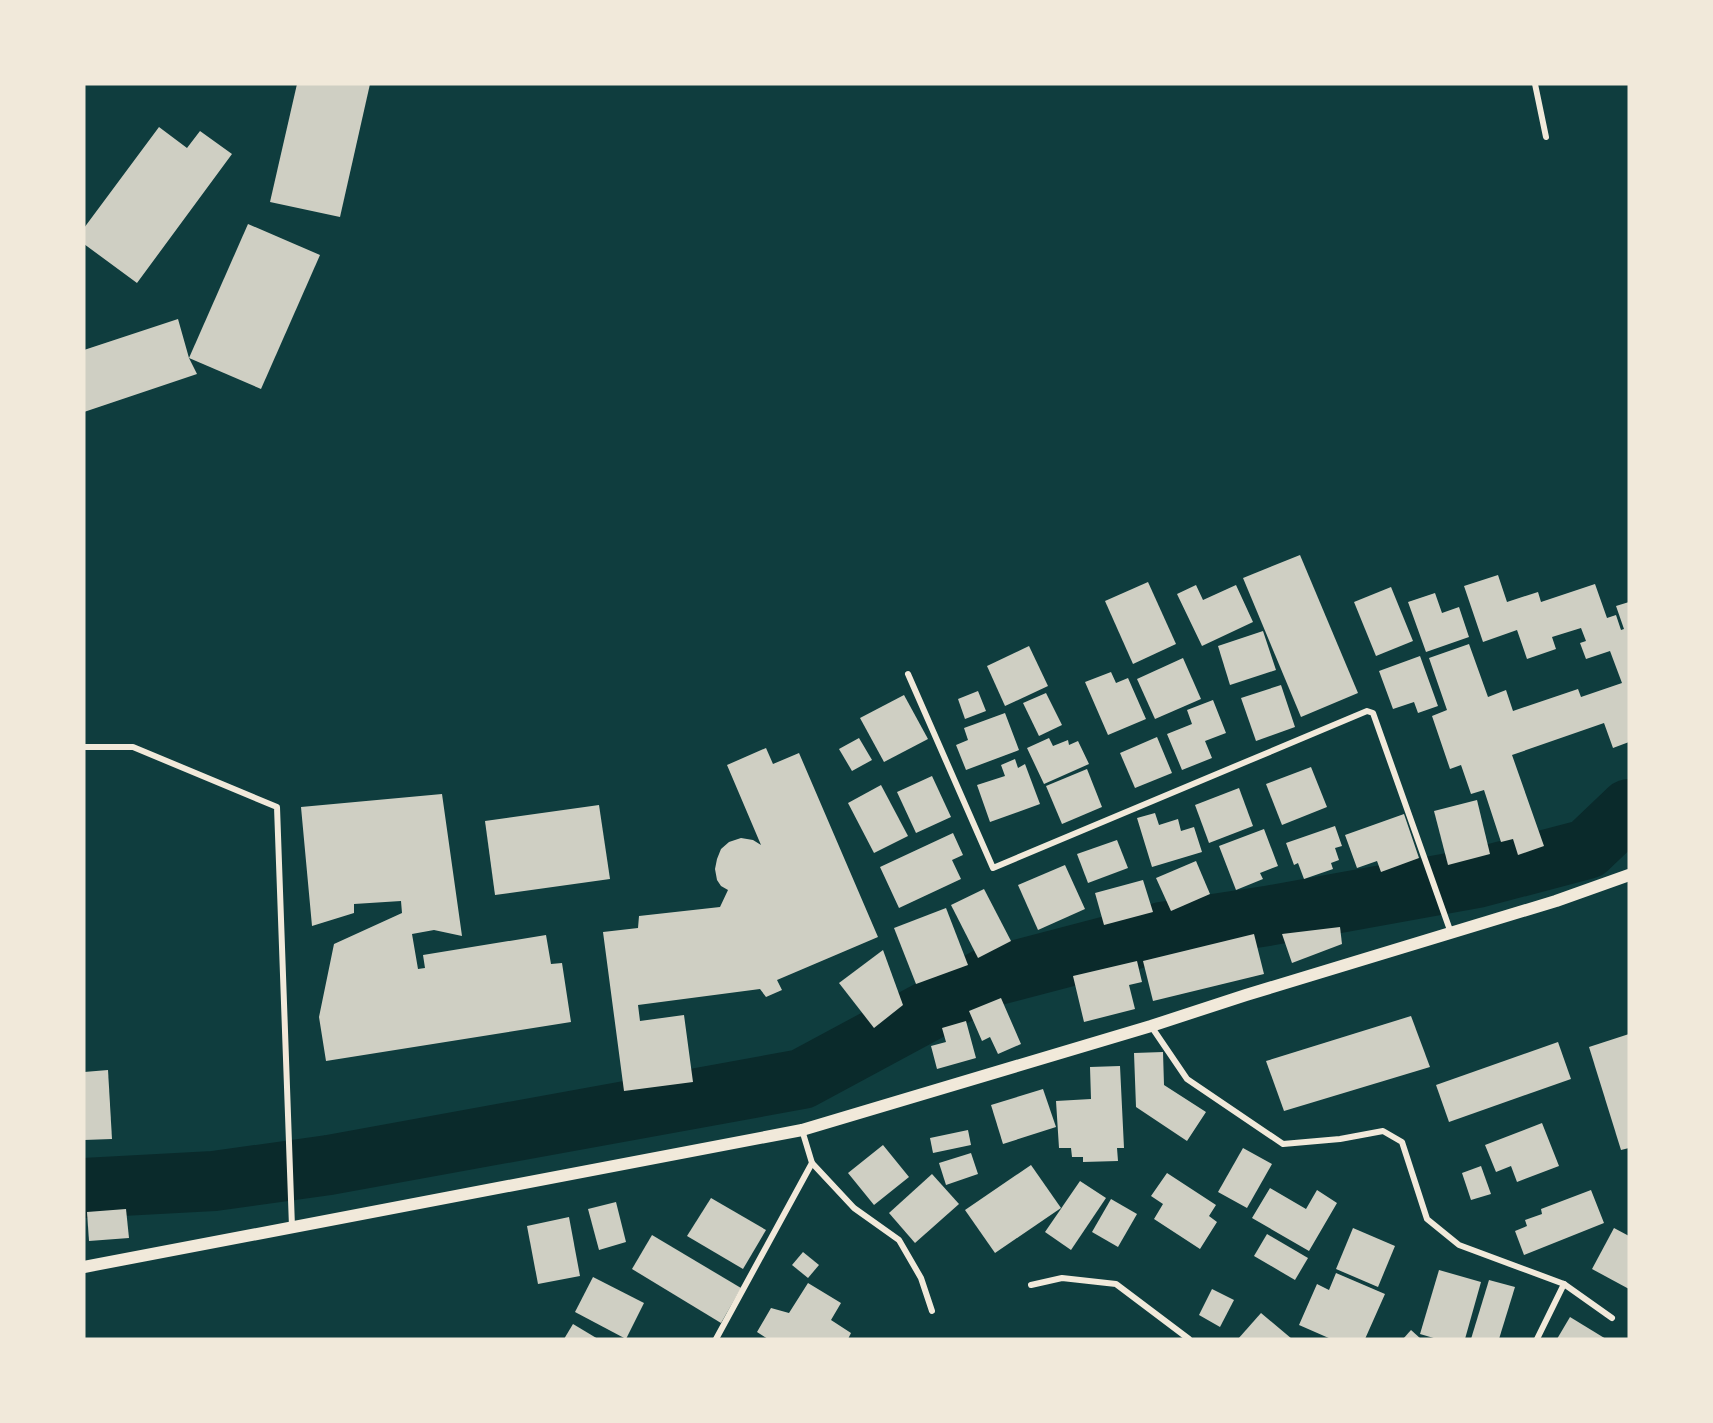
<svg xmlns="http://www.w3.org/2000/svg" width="1713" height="1423" viewBox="0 0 1713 1423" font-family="Roboto,sans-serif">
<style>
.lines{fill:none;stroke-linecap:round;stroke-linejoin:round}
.river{stroke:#0a2a2b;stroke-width:60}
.building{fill:#cfcfc3}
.minor{stroke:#f1e9da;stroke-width:6}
.secondary{stroke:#f1e9da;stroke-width:12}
</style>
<rect width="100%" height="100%" fill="#0f3d3e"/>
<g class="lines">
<polyline class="river" points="84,1188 214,1181 329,1165 802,1079 930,1010 986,978 1162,932 1267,916 1477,878 1587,849 1629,809"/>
</g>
<g class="building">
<polygon points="297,84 370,84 340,217 270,202"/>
<polygon points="159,127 187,148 200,131 232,154 137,283 84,244 84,228"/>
<polygon points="248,224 320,255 261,389 189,358"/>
<polygon points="178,319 189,358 197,374 84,412 84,350"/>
<polygon points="1300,555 1358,693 1301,717 1243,578"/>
<polygon points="1498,575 1507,602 1538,592 1541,602 1595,584 1607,618 1616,615 1621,630 1624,629 1616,606 1629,602 1629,742 1613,748 1604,723 1512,755 1544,846 1518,855 1513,839 1501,842 1484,790 1471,794 1461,765 1450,769 1432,716 1447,710 1429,658 1469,644 1488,697 1506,690 1513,711 1578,689 1581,697 1622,683 1610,651 1586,659 1580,643 1586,641 1581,628 1552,637 1556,649 1527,659 1517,630 1483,642 1464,586"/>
<polygon points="1148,582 1176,644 1133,664 1105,601"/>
<polygon points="1196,585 1203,600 1236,585 1253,622 1202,646 1177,594"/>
<polygon points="1391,587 1413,641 1376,656 1354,602"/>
<polygon points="1435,593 1442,613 1459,607 1469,637 1426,652 1408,602"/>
<polygon points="1263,631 1276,670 1230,685 1218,646"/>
<polygon points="1029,646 1048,686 1005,706 987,666"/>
<polygon points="1420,656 1438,706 1418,713 1414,702 1393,709 1379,671"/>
<polygon points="1183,658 1201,699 1155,719 1137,679"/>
<polygon points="1111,672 1116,683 1128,678 1146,719 1108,735 1085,682"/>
<polygon points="1281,685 1295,727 1256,741 1241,698"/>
<polygon points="978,691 986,711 965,719 958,699"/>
<polygon points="1046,693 1062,725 1039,736 1023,703"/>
<polygon points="904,695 928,739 884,762 860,718"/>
<polygon points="1213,700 1226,733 1205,741 1212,758 1182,770 1167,734 1192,724 1187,710"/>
<polygon points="1005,713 1019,750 966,770 956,745 968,740 964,728"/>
<polygon points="1157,737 1172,773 1135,788 1120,753"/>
<polygon points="859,738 872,760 852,771 839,749"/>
<polygon points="1049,738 1053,746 1068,740 1069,745 1078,741 1089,764 1044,784 1027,748"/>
<polygon points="766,748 773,764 799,753 878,937 777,980 782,990 766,997 760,989 638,1005 640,1021 684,1015 693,1082 624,1091 603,932 638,928 639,916 720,907 728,890 721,886 717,880 715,869 717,859 721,849 729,842 741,838 753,840 761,845 727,765"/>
<polygon points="1015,759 1018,768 1025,764 1040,804 990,822 977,785 1005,776 1001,765"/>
<polygon points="1311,767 1327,807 1282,825 1266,784"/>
<polygon points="1087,769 1102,807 1062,824 1046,786"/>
<polygon points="932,776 951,817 916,833 897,792"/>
<polygon points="881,785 908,836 874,853 848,803"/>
<polygon points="1239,788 1253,826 1209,843 1195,805"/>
<polygon points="442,794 462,936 434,930 412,934 418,969 425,968 423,955 546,935 551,964 562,963 571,1022 326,1061 319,1017 334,944 402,913 401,901 354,904 354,913 312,926 301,807"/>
<polygon points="1477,800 1490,854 1448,865 1434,811"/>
<polygon points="599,805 610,879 495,895 485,821"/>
<polygon points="1155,813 1159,825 1178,819 1181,831 1194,827 1202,852 1152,867 1137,818"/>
<polygon points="1404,814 1419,858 1381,872 1377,861 1357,868 1345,835"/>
<polygon points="1335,826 1342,846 1335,848 1339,860 1331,863 1333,869 1304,879 1298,863 1294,865 1286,843"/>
<polygon points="1264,829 1278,866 1260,873 1263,879 1236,890 1219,846"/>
<polygon points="953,833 963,855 952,860 961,879 899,908 880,867"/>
<polygon points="1117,840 1128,868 1088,883 1077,854"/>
<polygon points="1196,861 1210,894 1171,911 1156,878"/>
<polygon points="1065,865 1085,909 1038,930 1018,885"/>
<polygon points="1143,880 1153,912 1104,925 1095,893"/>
<polygon points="984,889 1011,941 978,958 951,905"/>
<polygon points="946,908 968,965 916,984 894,928"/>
<polygon points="1340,927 1342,944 1292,963 1282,934"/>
<polygon points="1254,934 1264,974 1153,1001 1143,961"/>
<polygon points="883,950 903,1005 874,1028 839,983"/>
<polygon points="1137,961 1142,982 1129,985 1135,1009 1084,1022 1073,976"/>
<polygon points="1001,998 1021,1044 998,1054 990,1037 982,1041 969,1011"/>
<polygon points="1411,1016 1430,1067 1284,1111 1266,1061"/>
<polygon points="966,1021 976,1058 937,1069 931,1046 946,1042 942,1028"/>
<polygon points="1629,1034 1629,1148 1621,1150 1589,1047"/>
<polygon points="1558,1042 1571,1079 1449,1122 1436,1085"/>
<polygon points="1163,1052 1164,1085 1206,1112 1187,1141 1136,1107 1134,1053"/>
<polygon points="1120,1066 1124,1148 1117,1148 1118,1161 1083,1162 1083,1157 1072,1157 1071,1148 1059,1148 1056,1101 1091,1099 1090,1067"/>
<polygon points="108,1070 112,1139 84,1140 84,1072"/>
<polygon points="1043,1089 1056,1127 1003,1144 991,1105"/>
<polygon points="1542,1123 1559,1166 1517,1182 1511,1166 1496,1172 1485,1145"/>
<polygon points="968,1130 971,1145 933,1153 930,1138"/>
<polygon points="883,1145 909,1177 874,1205 848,1173"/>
<polygon points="1243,1148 1272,1164 1247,1208 1218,1192"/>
<polygon points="971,1153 978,1174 946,1185 939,1163"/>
<polygon points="1031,1165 1061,1208 995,1253 965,1210"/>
<polygon points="1481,1166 1491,1194 1471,1200 1462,1173"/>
<polygon points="1167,1173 1216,1205 1209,1216 1217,1222 1200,1249 1154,1219 1163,1204 1151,1196"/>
<polygon points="932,1174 959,1204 915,1243 889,1213"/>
<polygon points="1080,1181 1106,1198 1071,1250 1045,1232"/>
<polygon points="1270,1188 1306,1209 1317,1190 1337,1203 1309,1251 1252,1218"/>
<polygon points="1591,1190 1604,1223 1524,1255 1515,1231 1527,1226 1525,1220 1542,1214 1541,1209"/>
<polygon points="711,1198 766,1230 743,1269 687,1236"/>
<polygon points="1111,1199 1137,1214 1118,1247 1092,1232"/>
<polygon points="616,1202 626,1242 599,1250 588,1209"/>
<polygon points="126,1209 129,1238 89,1241 87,1212"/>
<polygon points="569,1217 580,1276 538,1284 527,1226"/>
<polygon points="1353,1228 1395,1246 1378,1287 1336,1269"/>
<polygon points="1614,1228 1629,1236 1629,1289 1592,1269"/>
<polygon points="1267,1234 1308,1258 1295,1280 1254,1256"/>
<polygon points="652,1235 741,1288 721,1323 632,1269"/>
<polygon points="803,1252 819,1265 808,1278 792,1265"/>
<polygon points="1439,1270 1481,1282 1465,1339 1437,1339 1420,1334"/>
<polygon points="1336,1273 1385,1294 1365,1339 1331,1339 1299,1325 1317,1284 1329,1290"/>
<polygon points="593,1277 644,1303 626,1339 575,1312"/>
<polygon points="1489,1280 1515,1287 1499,1339 1471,1339"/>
<polygon points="808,1283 841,1303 831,1320 851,1333 848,1339 768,1339 757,1332 771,1308 789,1313"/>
<polygon points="1212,1289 1234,1300 1220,1327 1199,1315"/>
<polygon points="1261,1313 1292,1339 1238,1339"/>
<polygon points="1570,1317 1606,1339 1557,1339"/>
<polygon points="573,1324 598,1339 564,1339"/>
<polygon points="1411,1330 1421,1339 1403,1339"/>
</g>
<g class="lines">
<g class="minor">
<polyline points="1535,84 1546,137"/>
<polyline points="908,674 993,868 1367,711 1373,713 1451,933"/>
<polyline points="84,747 133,747 277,807 292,1227"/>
<polyline points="1151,1026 1187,1079 1283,1144 1340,1139 1383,1131 1402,1142 1427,1219 1459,1245 1564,1284 1612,1318"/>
<polyline points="812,1163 854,1208 899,1240 921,1278 932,1311"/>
<polyline points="1031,1285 1062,1278 1116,1284 1189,1339"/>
<polyline points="716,1339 812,1163 802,1130"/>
<polyline points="1537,1339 1564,1284"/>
</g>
<polyline class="secondary" points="84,1267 802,1130 1151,1026 1246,995 1556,901 1629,875"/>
</g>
<rect width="1713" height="1423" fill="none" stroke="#f1e9da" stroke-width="171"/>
</svg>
